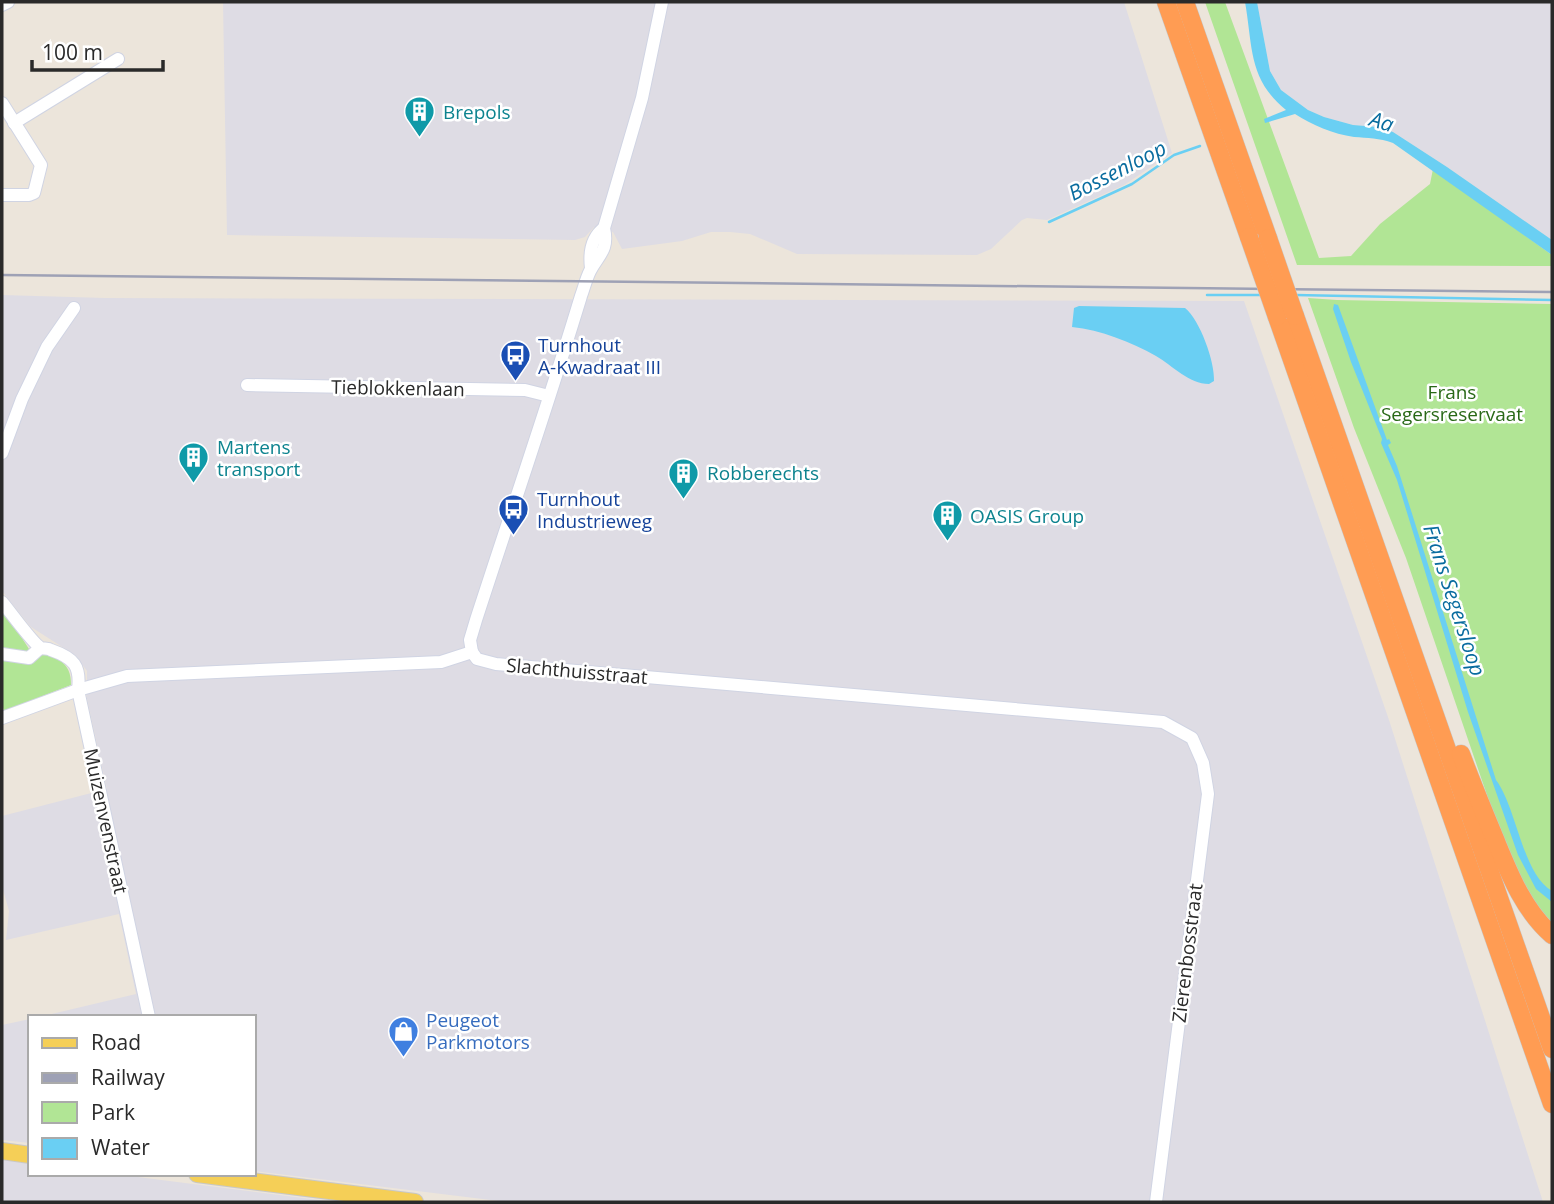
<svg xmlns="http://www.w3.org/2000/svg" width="1554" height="1204" viewBox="0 0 1554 1204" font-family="'Open Sans',sans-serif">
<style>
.industrial{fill:#dedce4}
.green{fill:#b1e595}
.water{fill:#6acff3}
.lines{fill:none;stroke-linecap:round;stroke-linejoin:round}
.stream{stroke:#6acff3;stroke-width:2.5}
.minor-casing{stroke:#d0d4e3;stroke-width:14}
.major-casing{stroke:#c8c8c8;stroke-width:18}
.highway-casing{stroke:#c8c8c8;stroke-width:19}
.minor{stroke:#fff;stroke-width:12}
.major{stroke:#f5cf57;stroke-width:16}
.highway{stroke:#ff9c53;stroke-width:18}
.rail{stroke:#9ea1b5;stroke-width:2.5}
.highway-bridge-casing{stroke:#c8c8c8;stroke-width:19;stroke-linecap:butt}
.highway-bridge{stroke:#ff9c53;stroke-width:18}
.labels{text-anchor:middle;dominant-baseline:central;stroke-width:5;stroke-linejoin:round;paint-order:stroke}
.culture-label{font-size:19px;fill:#0d838f;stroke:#fff;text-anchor:start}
.transit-label{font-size:19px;fill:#164399;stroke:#fff;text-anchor:start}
.street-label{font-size:19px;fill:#2a2a2a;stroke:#fff}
.park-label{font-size:19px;fill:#296917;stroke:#fff}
.shop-label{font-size:19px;fill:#366cbe;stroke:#fff;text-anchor:start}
.water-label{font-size:21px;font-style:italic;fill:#096c9f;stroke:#fff}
</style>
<rect width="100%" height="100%" fill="#ece5db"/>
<g class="industrial">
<polygon points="223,2 1124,2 1172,153 1124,185 1047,220 1027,218 1022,220 991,249 977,255 797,254 750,234 730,232 711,232 682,241 622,249 613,232 594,227 585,237 575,240 227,235"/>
<polygon points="1257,2 1552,2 1552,240 1447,167 1393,132 1378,127 1353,125 1324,117 1308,110 1281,90 1270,71"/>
<polygon points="2,295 105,298 1244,301 1389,720 1543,1202 507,1202 254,1171 254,1017 39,1017 136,994 119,914 6,940 9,911 2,886 2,816 107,789 87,698 87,671 75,655 31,627 2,591"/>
<polygon points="30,1019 30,1143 2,1140 2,1025"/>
<polygon points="2,1160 30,1164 30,1174 114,1174 334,1202 2,1202"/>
</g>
<g class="green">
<polygon points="1205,2 1225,2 1319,258 1351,256 1380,224 1430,184 1433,169 1552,255 1552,266 1297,265"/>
<polygon points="1308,298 1337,300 1552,304 1552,923 1530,899 1502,839 1406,558 1354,428"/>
<path d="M2,607L29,649L35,646C54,657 72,661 71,685L4,711L2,704Z"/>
</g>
<g class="water">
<path d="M1245,2H1257L1270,71L1281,90L1308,110L1324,117L1353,125L1378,127L1393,132L1447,167L1552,240V255L1393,143C1379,138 1368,138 1354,137C1333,134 1312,125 1295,114L1265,123L1264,119L1286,110C1248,79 1253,47 1245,2Z"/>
<path d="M1334,304L1338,305L1387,440L1389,439L1391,443L1388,445L1397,466L1496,780C1517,808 1522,873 1552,891V902L1536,889L1518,855L1468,712L1397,480L1381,443L1382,439L1351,362L1333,309Z"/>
<path d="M1079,306L1185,308C1200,320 1215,362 1214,381L1209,384C1189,384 1173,366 1156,356C1131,342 1101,330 1072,327L1074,308Z"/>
</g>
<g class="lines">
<g class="stream">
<polyline points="1049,222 1132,184 1174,155 1200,146"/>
<polyline points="1207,295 1264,295"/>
<polyline points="1295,295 1552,300"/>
</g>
<defs>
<g id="minor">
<polyline points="2,5 8,2"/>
<polyline points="2,103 41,165 34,193 29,195 2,195"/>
<polyline points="14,123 118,59"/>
<path d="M591,268C589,252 591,238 604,228"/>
<polyline points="247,385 525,390 549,396"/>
<polyline points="2,453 22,399 47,347 74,308"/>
<path d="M2,602C9,610 33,644 41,648C44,649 48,648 51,650C74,658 81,666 78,690L149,1017"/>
<polyline points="472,652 477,659 496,664 1163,722 1192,738 1203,763 1208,794 1156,1202"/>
<path d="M472,652L470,640L476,620C511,512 548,405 581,296C584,288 586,279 590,271C598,255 609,251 604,228L642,98L662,2"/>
<polyline points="2,654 29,658 40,648"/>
<polyline points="2,718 78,690 127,676 441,662 472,652"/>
</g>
<g id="major">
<polyline points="2,1151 30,1155"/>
<polyline points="197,1174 415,1202"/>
</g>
<g id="highway">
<polyline points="1166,2 1249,237"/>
<polyline points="1185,2 1268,238"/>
<polyline points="1295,316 1552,1049"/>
<polyline points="1277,317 1552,1104"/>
<path d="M1461,754C1471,781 1482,807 1493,834C1508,870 1522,909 1552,935"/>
</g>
</defs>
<use href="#minor" class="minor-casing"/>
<use href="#major" class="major-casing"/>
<use href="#highway" class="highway-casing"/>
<use href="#minor" class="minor"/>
<use href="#major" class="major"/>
<use href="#highway" class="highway"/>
<polyline class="rail" points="2,275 1552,292"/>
<defs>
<g id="highway-bridge">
<polyline points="1249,237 1277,317"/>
<polyline points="1268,238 1295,316"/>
</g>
</defs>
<use href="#highway-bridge" class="highway-bridge-casing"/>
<use href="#highway-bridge" class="highway-bridge"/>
</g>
<defs>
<symbol id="building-pin" viewBox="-11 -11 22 30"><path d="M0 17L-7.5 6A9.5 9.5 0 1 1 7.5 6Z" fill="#0f9aa8" stroke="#fff"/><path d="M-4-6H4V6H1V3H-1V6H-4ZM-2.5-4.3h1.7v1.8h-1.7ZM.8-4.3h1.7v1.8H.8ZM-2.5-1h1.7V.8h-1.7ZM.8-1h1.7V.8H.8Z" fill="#fff"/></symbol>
<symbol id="bus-pin" viewBox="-11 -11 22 30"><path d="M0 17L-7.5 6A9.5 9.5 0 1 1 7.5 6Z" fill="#1a4fb4" stroke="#fff"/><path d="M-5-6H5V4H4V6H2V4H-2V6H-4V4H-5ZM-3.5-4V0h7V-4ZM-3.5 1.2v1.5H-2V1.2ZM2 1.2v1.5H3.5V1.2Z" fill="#fff"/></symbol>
<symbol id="shop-pin" viewBox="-11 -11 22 30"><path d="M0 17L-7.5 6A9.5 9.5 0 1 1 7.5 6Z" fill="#3f7fe0" stroke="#fff"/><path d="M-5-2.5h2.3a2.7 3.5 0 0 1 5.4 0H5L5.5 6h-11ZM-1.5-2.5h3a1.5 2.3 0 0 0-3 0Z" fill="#fff"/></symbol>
</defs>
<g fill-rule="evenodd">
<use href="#building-pin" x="402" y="94" width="35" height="47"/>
<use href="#bus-pin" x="498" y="338" width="35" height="47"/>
<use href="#building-pin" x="176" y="440" width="35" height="47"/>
<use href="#building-pin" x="666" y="456" width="35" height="47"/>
<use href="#bus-pin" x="496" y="492" width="35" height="47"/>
<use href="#building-pin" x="930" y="498" width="35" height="47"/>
<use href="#shop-pin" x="386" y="1014" width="35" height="47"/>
</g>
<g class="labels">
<g class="culture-label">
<text x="443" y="112">Brepols</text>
<text x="217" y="447">Martens<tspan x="217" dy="22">transport</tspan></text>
<text x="707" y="473">Robberechts</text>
<text x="970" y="516">OASIS Group</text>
</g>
<g class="transit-label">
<text x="538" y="345">Turnhout<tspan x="538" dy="22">A-Kwadraat III</tspan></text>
<text x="537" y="499">Turnhout<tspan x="537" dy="22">Industrieweg</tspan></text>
</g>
<g class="street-label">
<text transform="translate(398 388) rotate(1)">Tieblokkenlaan</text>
<text transform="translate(577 671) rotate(5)">Slachthuisstraat</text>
<text transform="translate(106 821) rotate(78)">Muizenvenstraat</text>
<text transform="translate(1187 953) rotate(-83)">Zierenbosstraat</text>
</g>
<g class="park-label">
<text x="1452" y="392">Frans<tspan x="1452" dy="22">Segersreservaat</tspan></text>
</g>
<g class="shop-label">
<text x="426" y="1020">Peugeot<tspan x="426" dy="22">Parkmotors</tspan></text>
</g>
<g class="water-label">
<text transform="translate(1382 121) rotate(17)">Aa</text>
<text transform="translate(1117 170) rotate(-27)">Bossenloop</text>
<text transform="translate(1455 600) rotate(72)">Frans Segersloop</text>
</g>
</g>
<rect width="1554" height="1204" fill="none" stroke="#2a2a2a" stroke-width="7"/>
<rect x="28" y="1015" width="228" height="161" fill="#ffffff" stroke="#aaaaaa" stroke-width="2"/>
<rect x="42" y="1038" width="35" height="10" fill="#f5cf57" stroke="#aaaaaa" stroke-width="2"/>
<text x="91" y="1050" font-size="21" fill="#2a2a2a">Road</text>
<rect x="42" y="1073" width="35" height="10" fill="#9ea1b5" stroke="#aaaaaa" stroke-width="2"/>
<text x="91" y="1085" font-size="21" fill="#2a2a2a">Railway</text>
<rect x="42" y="1102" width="35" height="21" fill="#b1e595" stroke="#aaaaaa" stroke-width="2"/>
<text x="91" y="1120" font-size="21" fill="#2a2a2a">Park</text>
<rect x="42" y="1138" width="35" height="21" fill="#6acff3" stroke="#aaaaaa" stroke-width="2"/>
<text x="91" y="1155" font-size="21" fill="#2a2a2a">Water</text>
<path d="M32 60v10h131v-10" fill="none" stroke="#2a2a2a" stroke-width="3.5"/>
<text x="42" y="60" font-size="21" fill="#2a2a2a" stroke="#ffffff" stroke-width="5" paint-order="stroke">100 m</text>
</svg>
